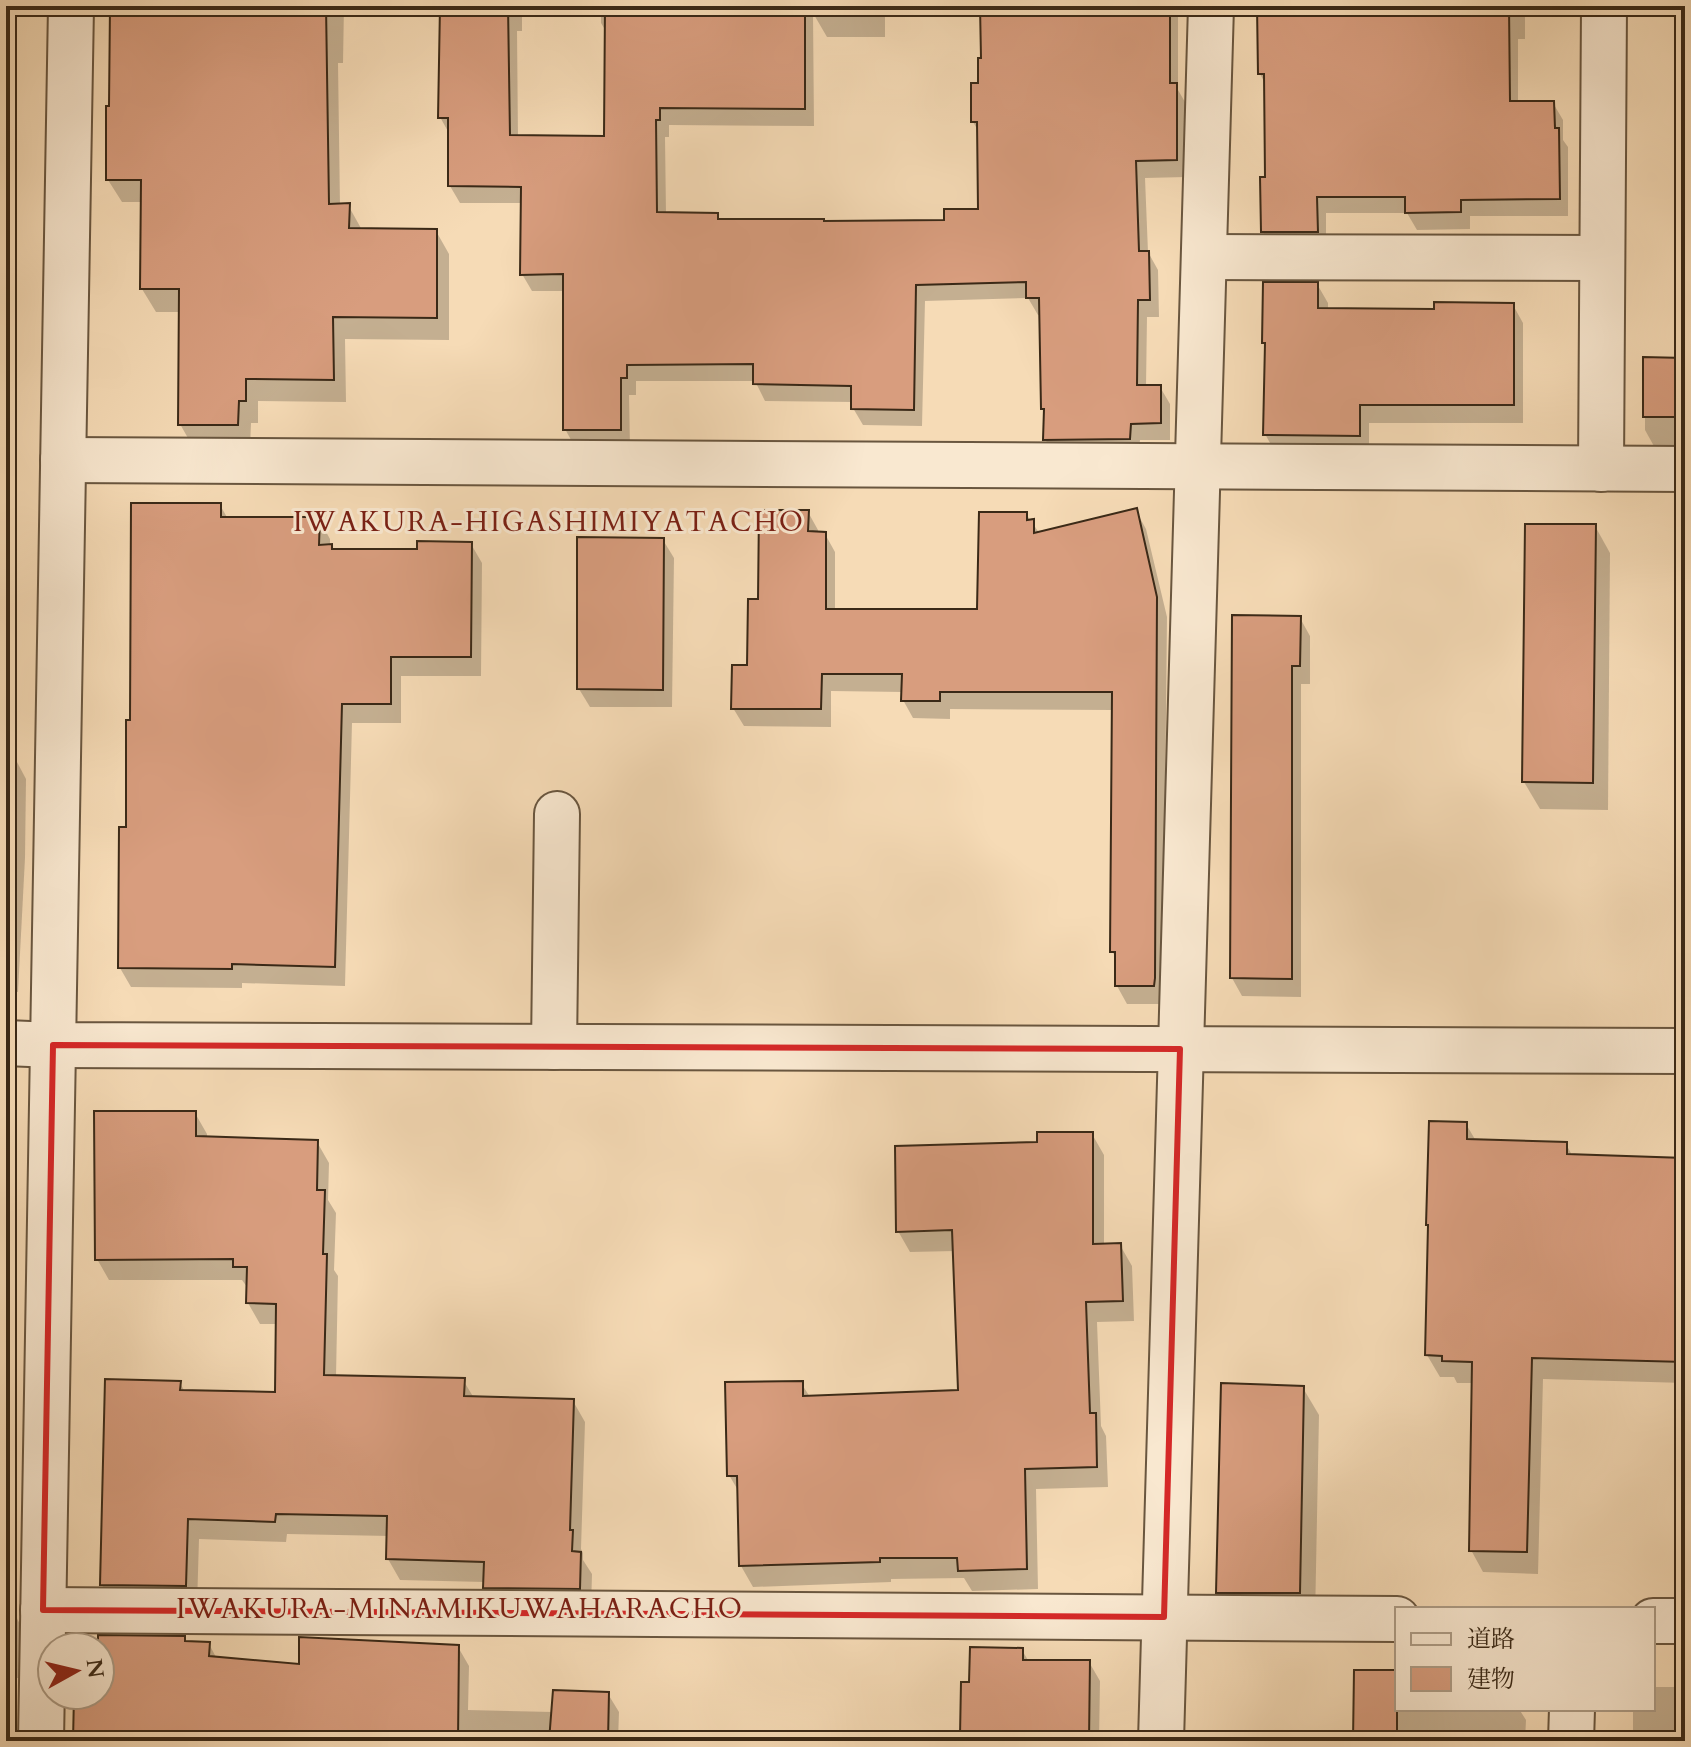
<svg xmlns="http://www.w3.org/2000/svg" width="1691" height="1747" viewBox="0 0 1691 1747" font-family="Cardo,'Noto Serif JP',serif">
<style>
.shadow{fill:#0003}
.building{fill:#d89d7e;stroke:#3a2917;stroke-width:2}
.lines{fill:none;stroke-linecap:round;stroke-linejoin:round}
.minor-casing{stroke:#69563f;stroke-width:48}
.tertiary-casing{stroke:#69563f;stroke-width:48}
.minor{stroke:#f9e8d0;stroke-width:44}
.tertiary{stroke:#f9e8d0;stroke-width:44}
.marked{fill:none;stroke:#d62828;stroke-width:6;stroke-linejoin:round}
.labels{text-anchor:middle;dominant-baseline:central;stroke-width:6;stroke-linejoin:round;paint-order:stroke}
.neighbourhood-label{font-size:28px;letter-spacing:2px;fill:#7a1f14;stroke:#f9e8d0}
</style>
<rect width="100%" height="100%" fill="#f6dbb6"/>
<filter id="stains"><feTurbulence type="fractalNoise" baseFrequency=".0025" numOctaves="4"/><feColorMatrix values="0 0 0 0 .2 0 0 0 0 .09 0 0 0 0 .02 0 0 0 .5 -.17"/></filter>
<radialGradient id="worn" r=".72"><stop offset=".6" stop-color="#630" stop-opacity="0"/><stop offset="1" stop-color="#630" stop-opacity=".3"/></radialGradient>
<g class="shadow">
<polygon points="112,6 344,6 343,63 338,63 340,206 348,205 362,230 436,231 449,254 449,340 345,339 346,402 258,401 258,423 251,423 250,448 193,447 180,424 181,312 156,312 142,289 143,202 122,202 108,180 111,108"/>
<polygon points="441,6 522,6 522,31 517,31 518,138 606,138 607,33 601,23 601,6 810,6 817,17 817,6 885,6 885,37 827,37 813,13 814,126 669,125 669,137 665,137 666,214 716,215 720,221 947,222 980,211 979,132 973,122 980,85 983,60 982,6 1178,6 1178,90 1185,102 1186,177 1145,178 1148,252 1158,270 1159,317 1147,317 1146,387 1160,387 1170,404 1170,440 1140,440 1139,456 1055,456 1045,439 1046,413 1043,408 1041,315 1038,315 1028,298 925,301 922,426 863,425 853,408 853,402 765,401 755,381 636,381 636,395 629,395 630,447 575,447 565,429 565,291 532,291 522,274 523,203 460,203 450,186 450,135 440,117"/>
<polygon points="1259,6 1573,6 1525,8 1525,39 1518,39 1518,103 1553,103 1563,120 1563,140 1568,147 1568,216 1470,216 1470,229 1417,230 1407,213 1326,213 1326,249 1273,249 1263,232 1267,179 1266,85 1260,74"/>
<polygon points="1682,231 1685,231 1685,278 1683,274"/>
<polygon points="1317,284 1328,303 1328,310 1436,311 1513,305 1523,323 1523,423 1369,423 1369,453 1275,452 1265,434 1266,346 1264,342"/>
<polygon points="6,337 8,340 6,380 13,393 12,435 6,435"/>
<polygon points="1645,359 1685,360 1685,448 1655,448 1645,430"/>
<polygon points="220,505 228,519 319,519 330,539 330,547 334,551 419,551 471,544 482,563 481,676 401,676 401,723 352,723 345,986 242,983 242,988 131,987 120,968 132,722"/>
<polygon points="1136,511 1146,529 1167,617 1163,1004 1127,1004 1117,986 1117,960 1112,951 1113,710 950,709 950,719 913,718 903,700 903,692 831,691 831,727 744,726 733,708 749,667 760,601 808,512 818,530 818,534 825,534 835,552 835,611 979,611 1026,514 1040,534"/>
<polygon points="1595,526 1610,553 1608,810 1540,809 1524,782"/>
<polygon points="663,540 674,558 672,707 590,707 579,689"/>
<polygon points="6,570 13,581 9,694 6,694"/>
<polygon points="1300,618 1310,636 1310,684 1301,684 1301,997 1242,996 1232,978"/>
<polygon points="6,762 17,762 26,779 25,858 18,992 6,991"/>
<polygon points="195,1113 207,1134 207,1138 317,1142 329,1163 328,1200 336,1213 334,1270 338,1276 336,1377 463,1380 474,1398 573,1401 585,1422 581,1549 583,1553 583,1560 592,1574 591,1609 497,1608 485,1587 485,1582 400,1580 388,1559 389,1536 287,1534 286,1542 199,1539 197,1606 114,1606 102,1585 180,1383 185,1392 277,1394 278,1324 260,1324 248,1303 247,1287 242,1280 109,1280 97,1259"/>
<polygon points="1466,1124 1476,1141 1566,1144 1573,1157 1685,1159 1685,1383 1543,1379 1538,1574 1483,1572 1471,1550 1474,1383 1457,1383 1454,1377 1440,1377 1427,1355 1430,1229 1428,1225"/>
<polygon points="1092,1134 1104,1155 1104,1245 1120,1245 1132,1266 1134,1321 1097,1322 1101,1426 1106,1436 1108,1487 1036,1489 1038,1589 972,1591 964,1578 891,1579 891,1582 753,1587 741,1566 739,1492 729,1475 801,1383 810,1397 960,1392 955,1251 910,1252 898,1231 1039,1144"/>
<polygon points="6,1142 16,1158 16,1217 6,1216"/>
<polygon points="1303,1388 1319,1415 1315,1620 1234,1620 1218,1592"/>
<polygon points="6,1606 10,1606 20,1624 19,1678 6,1678"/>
<polygon points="184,1638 186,1643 209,1644 217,1659 301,1666 458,1647 469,1666 468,1710 553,1712 608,1694 619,1712 618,1741 75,1741 76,1695 100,1695 100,1647 77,1647"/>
<polygon points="1022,1650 1029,1662 1089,1662 1100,1681 1099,1741 965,1741 962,1735 971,1684"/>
<polygon points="1397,1672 1397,1709 1519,1709 1526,1720 1525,1741 1355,1741"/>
<polygon points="1653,1687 1685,1687 1685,1741 1633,1741 1633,1709 1653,1709"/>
</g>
<g class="building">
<polygon points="110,6 326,6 329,204 350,203 349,228 437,229 437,318 333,317 334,380 246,379 246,401 239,401 238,425 178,425 179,289 140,289 141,180 106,180 106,106 109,106"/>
<polygon points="440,6 508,6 510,135 604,136 605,6 805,6 805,109 660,108 660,120 656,120 657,212 718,213 718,219 824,219 824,221 944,220 944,209 978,209 977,122 971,122 971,83 978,83 978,58 981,58 980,6 1170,6 1170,83 1177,83 1177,160 1136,161 1139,251 1149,251 1150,300 1138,300 1137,385 1161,385 1161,423 1131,424 1130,439 1043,440 1044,409 1041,409 1039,298 1026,298 1026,282 916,285 914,410 851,409 851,386 753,384 753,364 627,365 627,378 621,378 621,430 563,430 563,274 520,275 521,187 448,186 448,118 438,118"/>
<polygon points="1257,6 1509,6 1510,101 1554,101 1555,128 1559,128 1560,199 1461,200 1461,212 1405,213 1405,197 1317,197 1318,232 1261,232 1260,177 1265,177 1264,74 1258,74"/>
<polygon points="1263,282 1318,282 1318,308 1434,309 1434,302 1514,303 1514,405 1360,405 1360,436 1263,435 1265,343 1262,343"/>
<polygon points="1643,357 1685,358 1685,417 1643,417"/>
<polygon points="131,503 221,503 221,517 320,517 319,545 332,544 332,549 417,549 417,541 472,542 471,657 391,657 391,704 342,704 335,967 232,964 232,969 118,968 119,827 126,827 126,720 130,720"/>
<polygon points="1137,508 1157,597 1155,978 1154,986 1115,986 1115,952 1110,952 1112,692 940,692 940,701 901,701 902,674 822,674 821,709 731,709 732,665 747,665 748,599 758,599 759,510 809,510 808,531 826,532 826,609 977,609 979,512 1027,512 1027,520 1034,519 1034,533"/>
<polygon points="1525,524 1596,524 1593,783 1522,782"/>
<polygon points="577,537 664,538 663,690 577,689"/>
<polygon points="1232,615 1301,616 1300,666 1292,666 1292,979 1230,978"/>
<polygon points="94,1111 196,1111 196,1136 318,1140 317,1190 325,1190 323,1254 327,1254 324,1375 465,1378 464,1396 574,1399 570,1530 573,1530 572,1551 581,1552 580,1589 483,1588 484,1562 386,1559 387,1516 276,1514 275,1522 188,1519 186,1586 100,1585 105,1379 181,1381 180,1390 275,1392 276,1304 246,1303 247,1267 233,1267 233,1259 95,1260"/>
<polygon points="1429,1121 1467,1122 1467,1139 1567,1142 1567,1154 1685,1158 1685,1362 1532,1358 1527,1552 1469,1551 1472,1362 1442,1361 1442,1356 1425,1355 1428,1225 1426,1225"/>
<polygon points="1037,1132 1093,1132 1093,1244 1121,1243 1123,1301 1086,1302 1090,1413 1096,1413 1097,1467 1025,1469 1027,1569 958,1571 957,1558 880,1558 880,1562 739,1566 737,1476 727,1476 725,1382 803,1381 803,1396 958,1390 952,1230 896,1232 895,1146 1037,1142"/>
<polygon points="1221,1383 1304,1386 1300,1593 1216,1593"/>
<polygon points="98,1635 185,1636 185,1641 210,1642 209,1656 299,1664 299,1637 459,1645 458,1741 73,1741 74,1695 100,1695 100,1647 75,1647 76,1643 98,1643"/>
<polygon points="970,1647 1023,1648 1023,1660 1090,1660 1089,1741 968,1741 968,1736 960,1736 961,1682 969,1682"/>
<polygon points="1354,1670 1397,1670 1397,1741 1353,1741"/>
<polygon points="553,1690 609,1692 608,1741 549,1741"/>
</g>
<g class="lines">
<defs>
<g id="minor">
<polyline points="1204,257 1602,258"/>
<polyline points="63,460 1685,469"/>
<polyline points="1601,469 1604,6"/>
<polyline points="554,1047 557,814"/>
<polyline points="43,1610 1397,1619"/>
<polyline points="1653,1621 1685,1621"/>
<polyline points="41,1741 71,6"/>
<polyline points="1161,1741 1211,6"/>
<polyline points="1571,1741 1572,1709"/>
</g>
<polyline id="tertiary" points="6,1043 53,1045 1685,1051"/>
</defs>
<use href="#minor" class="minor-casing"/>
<use href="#tertiary" class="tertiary-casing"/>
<use href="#minor" class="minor"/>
<use href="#tertiary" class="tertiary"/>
</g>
<path class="marked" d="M53,1045L1180,1049L1164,1617L43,1610Z"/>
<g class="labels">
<g class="neighbourhood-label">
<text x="549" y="522">IWAKURA-HIGASHIMIYATACHO</text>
<text x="460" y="1609">IWAKURA-MINAMIKUWAHARACHO</text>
</g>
</g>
<rect width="1691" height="1747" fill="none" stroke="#f6dbb6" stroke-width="32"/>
<rect x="8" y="8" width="1675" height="1731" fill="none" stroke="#3a2917" stroke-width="4"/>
<rect x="16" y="16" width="1659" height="1715" fill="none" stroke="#3a2917" stroke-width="2"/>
<rect x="1395" y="1607" width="260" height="104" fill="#f9e8d0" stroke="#ad9c86" stroke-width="2"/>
<rect x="1411" y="1633" width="40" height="12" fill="#f9e8d0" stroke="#ad9c86" stroke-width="2"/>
<text x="1467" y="1647" font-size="24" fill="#3a2917">道路</text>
<rect x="1411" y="1667" width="40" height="24" fill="#d89d7e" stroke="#ad9c86" stroke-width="2"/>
<text x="1467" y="1687" font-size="24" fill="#3a2917">建物</text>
<g transform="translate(76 1671) rotate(82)"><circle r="38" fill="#f9e8d0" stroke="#ad9c86" stroke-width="2"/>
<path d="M0-6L14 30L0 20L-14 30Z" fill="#8f2418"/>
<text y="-12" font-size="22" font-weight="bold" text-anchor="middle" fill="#3a2917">N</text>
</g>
<rect width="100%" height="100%" filter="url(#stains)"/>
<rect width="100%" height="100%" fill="url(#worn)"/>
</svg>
